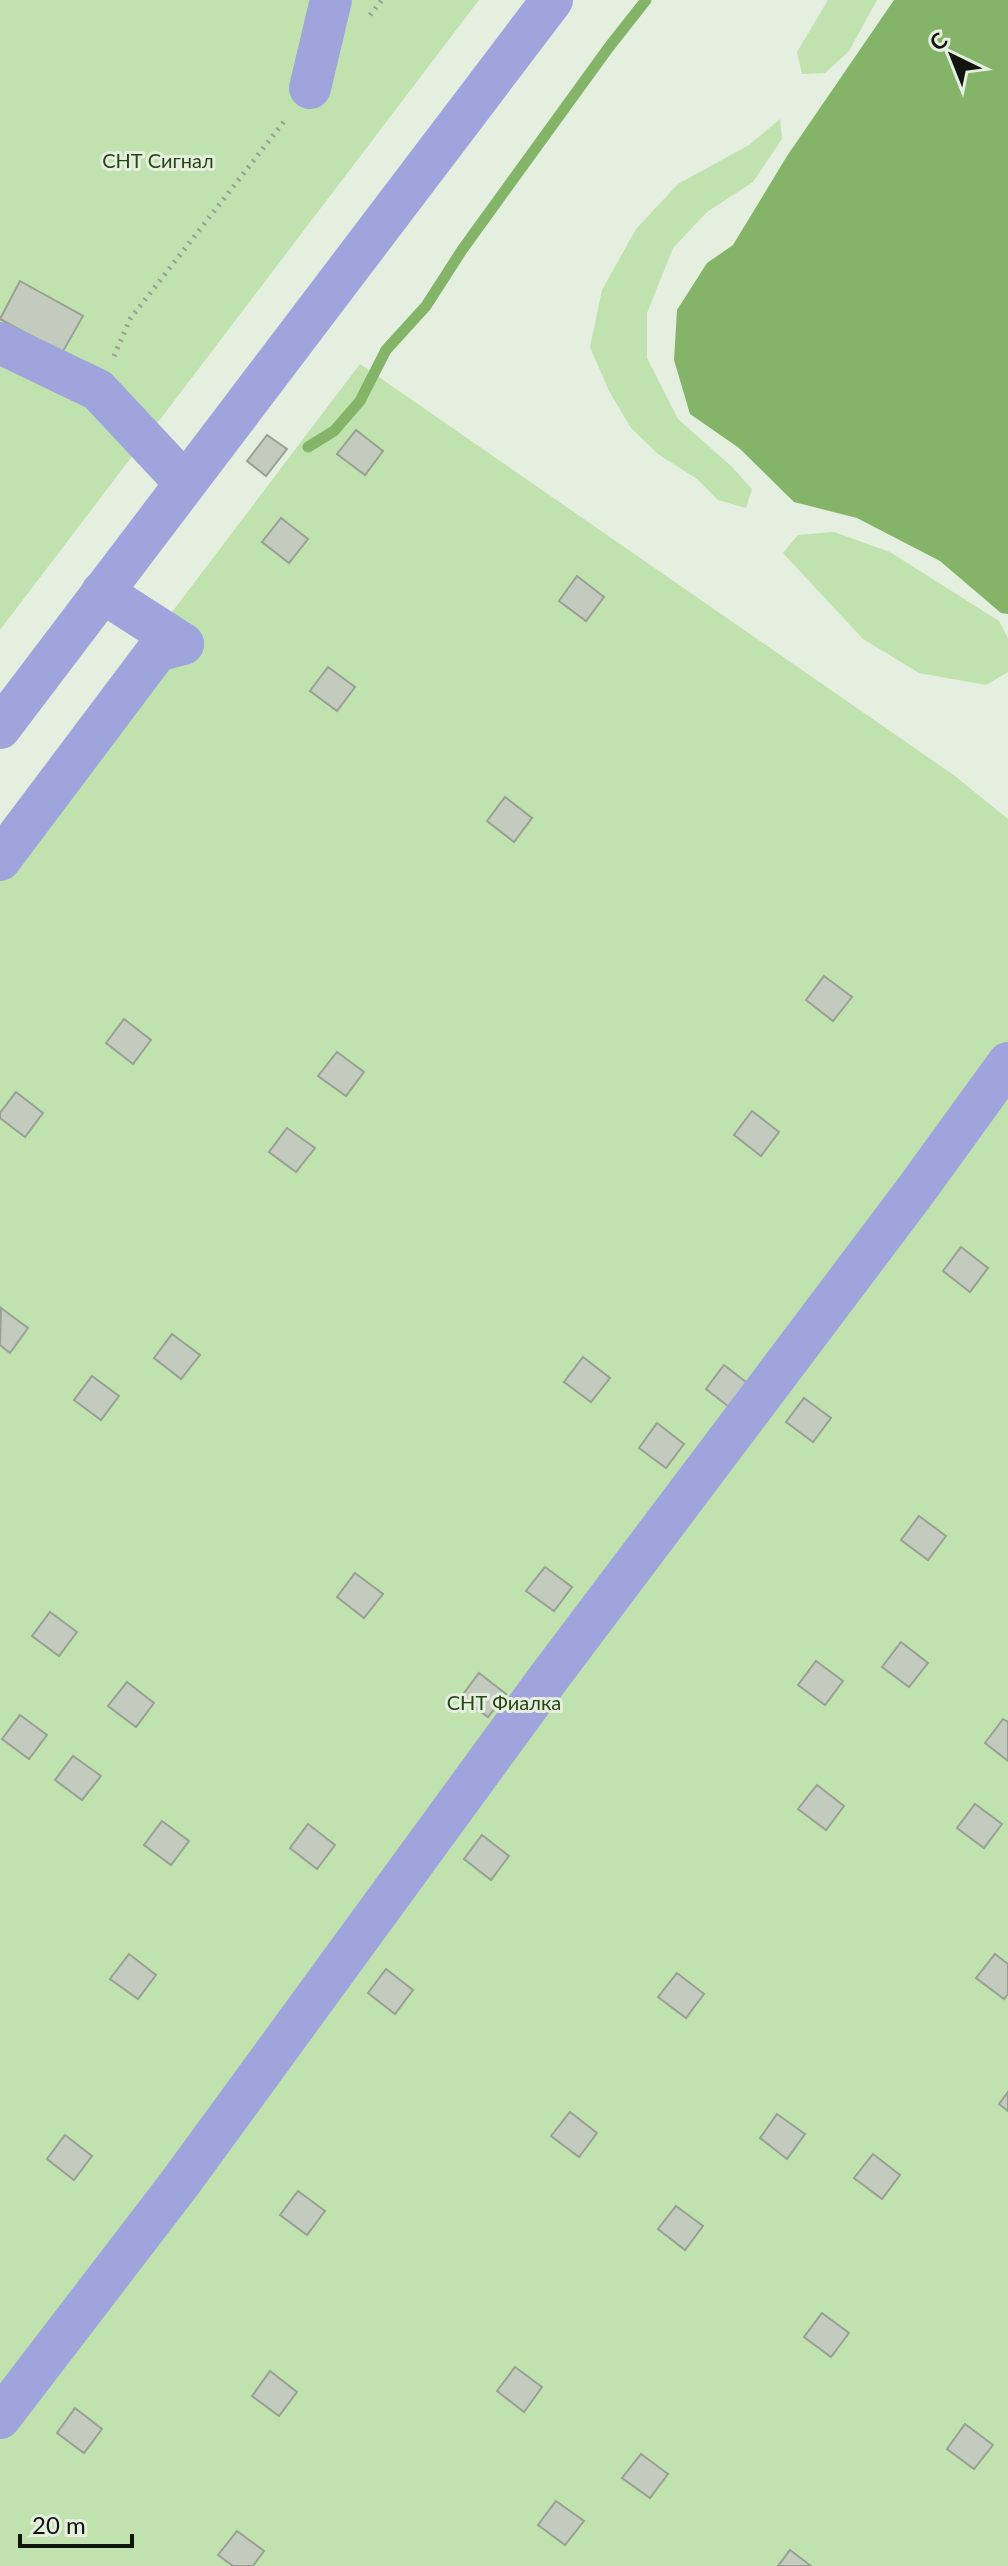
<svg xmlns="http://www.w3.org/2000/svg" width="1008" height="2566" viewBox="0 0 1008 2566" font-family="Lato,sans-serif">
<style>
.green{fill:#c0e2ae}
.water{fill:#83b467}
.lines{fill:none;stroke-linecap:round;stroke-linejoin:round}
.stream{stroke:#83b467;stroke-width:11}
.building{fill:#c2cbbd;stroke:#98a193;stroke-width:2}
.path{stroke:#989f94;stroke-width:5;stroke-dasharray:2 6;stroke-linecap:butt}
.minor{stroke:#a0a4dc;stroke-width:42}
.labels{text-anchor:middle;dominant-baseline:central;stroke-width:6;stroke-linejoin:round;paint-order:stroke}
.park-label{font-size:20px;fill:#274711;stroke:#e5efe0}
</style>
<rect width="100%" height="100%" fill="#e5efe0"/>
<g class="green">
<polygon points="0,0 479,0 0,630"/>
<polygon points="828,0 877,0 849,51 825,73 802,74 797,52"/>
<polygon points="780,119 782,139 753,182 707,212 673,248 647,313 647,358 678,419 731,466 752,489 746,508 718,500 697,479 658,454 631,428 609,391 590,347 602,290 636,229 678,184 749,145"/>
<polygon points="360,364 955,776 1008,819 1008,2566 0,2566 0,839"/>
<polygon points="834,532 890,552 999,621 1008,638 1008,672 986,685 919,673 863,639 783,553 798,535"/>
</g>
<polygon class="water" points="894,0 1008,0 1008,614 1001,613 940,561 857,518 794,502 739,448 690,414 674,360 677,310 707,263 733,245 787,156"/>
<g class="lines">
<polyline class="stream" points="308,447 334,431 360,401 386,350 426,306 462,250 609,47 646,0"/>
</g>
<g class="building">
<polygon points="20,281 83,316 62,353 0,319"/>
<polygon points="356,430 383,451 365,475 337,454"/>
<polygon points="267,435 287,449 266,476 247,461"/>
<polygon points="281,518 308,539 289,563 262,542"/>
<polygon points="577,576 604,597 586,621 559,601"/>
<polygon points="328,667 355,687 337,711 310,691"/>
<polygon points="505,797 532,818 514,842 487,821"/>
<polygon points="824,976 852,997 833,1021 806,1000"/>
<polygon points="124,1019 151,1040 133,1064 106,1043"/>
<polygon points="337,1052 364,1072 346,1096 318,1076"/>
<polygon points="16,1092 43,1113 25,1137 0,1118 0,1113"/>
<polygon points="752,1111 779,1132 761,1156 734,1135"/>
<polygon points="287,1128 315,1148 296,1172 269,1152"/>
<polygon points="961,1247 988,1268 970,1292 943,1271"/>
<polygon points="1,1308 28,1328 10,1353 0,1345"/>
<polygon points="172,1334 200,1355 181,1379 154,1358"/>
<polygon points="583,1357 610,1378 591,1402 564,1382"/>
<polygon points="724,1365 751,1386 733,1410 706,1389"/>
<polygon points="92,1376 119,1396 101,1420 74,1400"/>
<polygon points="804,1398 831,1418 813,1442 786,1422"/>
<polygon points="657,1423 684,1444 666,1468 639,1448"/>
<polygon points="919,1516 946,1536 928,1560 901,1540"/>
<polygon points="545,1567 572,1587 554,1611 526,1591"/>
<polygon points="355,1573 383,1594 364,1618 337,1597"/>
<polygon points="50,1612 77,1632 59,1656 32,1636"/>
<polygon points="901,1642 928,1663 909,1687 882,1667"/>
<polygon points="816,1661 843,1681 825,1705 798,1685"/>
<polygon points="479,1673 506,1694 488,1717 461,1697"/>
<polygon points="127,1682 154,1703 136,1727 108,1706"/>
<polygon points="20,1715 47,1735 29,1759 2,1739"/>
<polygon points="1003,1719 1008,1722 1008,1761 985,1743"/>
<polygon points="73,1756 101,1776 82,1800 55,1780"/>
<polygon points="817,1785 844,1806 826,1830 798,1809"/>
<polygon points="975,1804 1002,1824 984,1848 957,1828"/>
<polygon points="162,1821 189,1841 171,1865 144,1845"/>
<polygon points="308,1824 335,1845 317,1869 290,1848"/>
<polygon points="482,1835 509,1856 491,1880 464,1859"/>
<polygon points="129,1954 156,1975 138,1999 110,1979"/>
<polygon points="995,1954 1008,1964 1008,1994 1004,1999 976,1978"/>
<polygon points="386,1969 413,1990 395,2014 368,1993"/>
<polygon points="677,1973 704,1994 686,2018 658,1997"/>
<polygon points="1008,2092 1008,2111 999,2104"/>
<polygon points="570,2112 597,2133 579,2157 551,2136"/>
<polygon points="777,2114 805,2134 787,2159 760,2138"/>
<polygon points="65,2135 92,2156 74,2180 47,2159"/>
<polygon points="873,2154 900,2175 882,2199 854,2178"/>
<polygon points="298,2191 325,2211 307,2235 280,2215"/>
<polygon points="676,2206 703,2226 685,2250 658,2229"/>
<polygon points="822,2313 849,2333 831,2357 804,2337"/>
<polygon points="515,2367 542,2387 524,2412 497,2391"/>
<polygon points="270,2371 297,2392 279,2416 252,2396"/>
<polygon points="75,2408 102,2429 84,2453 57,2433"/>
<polygon points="965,2424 993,2445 974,2469 947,2449"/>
<polygon points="641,2454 668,2474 650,2498 622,2478"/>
<polygon points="556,2501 584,2521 565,2545 538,2525"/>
<polygon points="237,2531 264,2551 253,2566 233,2566 218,2555"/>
<polygon points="790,2550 811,2566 778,2566"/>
</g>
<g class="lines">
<g class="path">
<polyline points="370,15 382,0"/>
<polyline points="114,356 130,319 286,119"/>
</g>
<g class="minor">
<polyline points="310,88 331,0"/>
<polyline points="0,343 98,390 185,483"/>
<polyline points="102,592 183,644"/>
<polyline points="0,728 552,0"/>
<polyline points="0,860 157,651 183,644"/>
<polyline points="0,2418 180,2183 547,1680 916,1190 1008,1063"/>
</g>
</g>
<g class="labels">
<g class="park-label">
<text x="158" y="160">СНТ Сигнал</text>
<text x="504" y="1702">СНТ Фиалка</text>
</g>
</g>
<g transform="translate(952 56) rotate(317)" stroke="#e5efe0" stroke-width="6" paint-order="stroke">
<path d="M0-6L14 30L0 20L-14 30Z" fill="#11140f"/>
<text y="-12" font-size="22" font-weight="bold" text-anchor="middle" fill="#11140f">С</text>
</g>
<path d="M20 2534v12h112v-12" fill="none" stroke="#11140f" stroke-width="4"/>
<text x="32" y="2534" font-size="24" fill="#11140f" stroke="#e5efe0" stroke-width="6" paint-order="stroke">20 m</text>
</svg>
